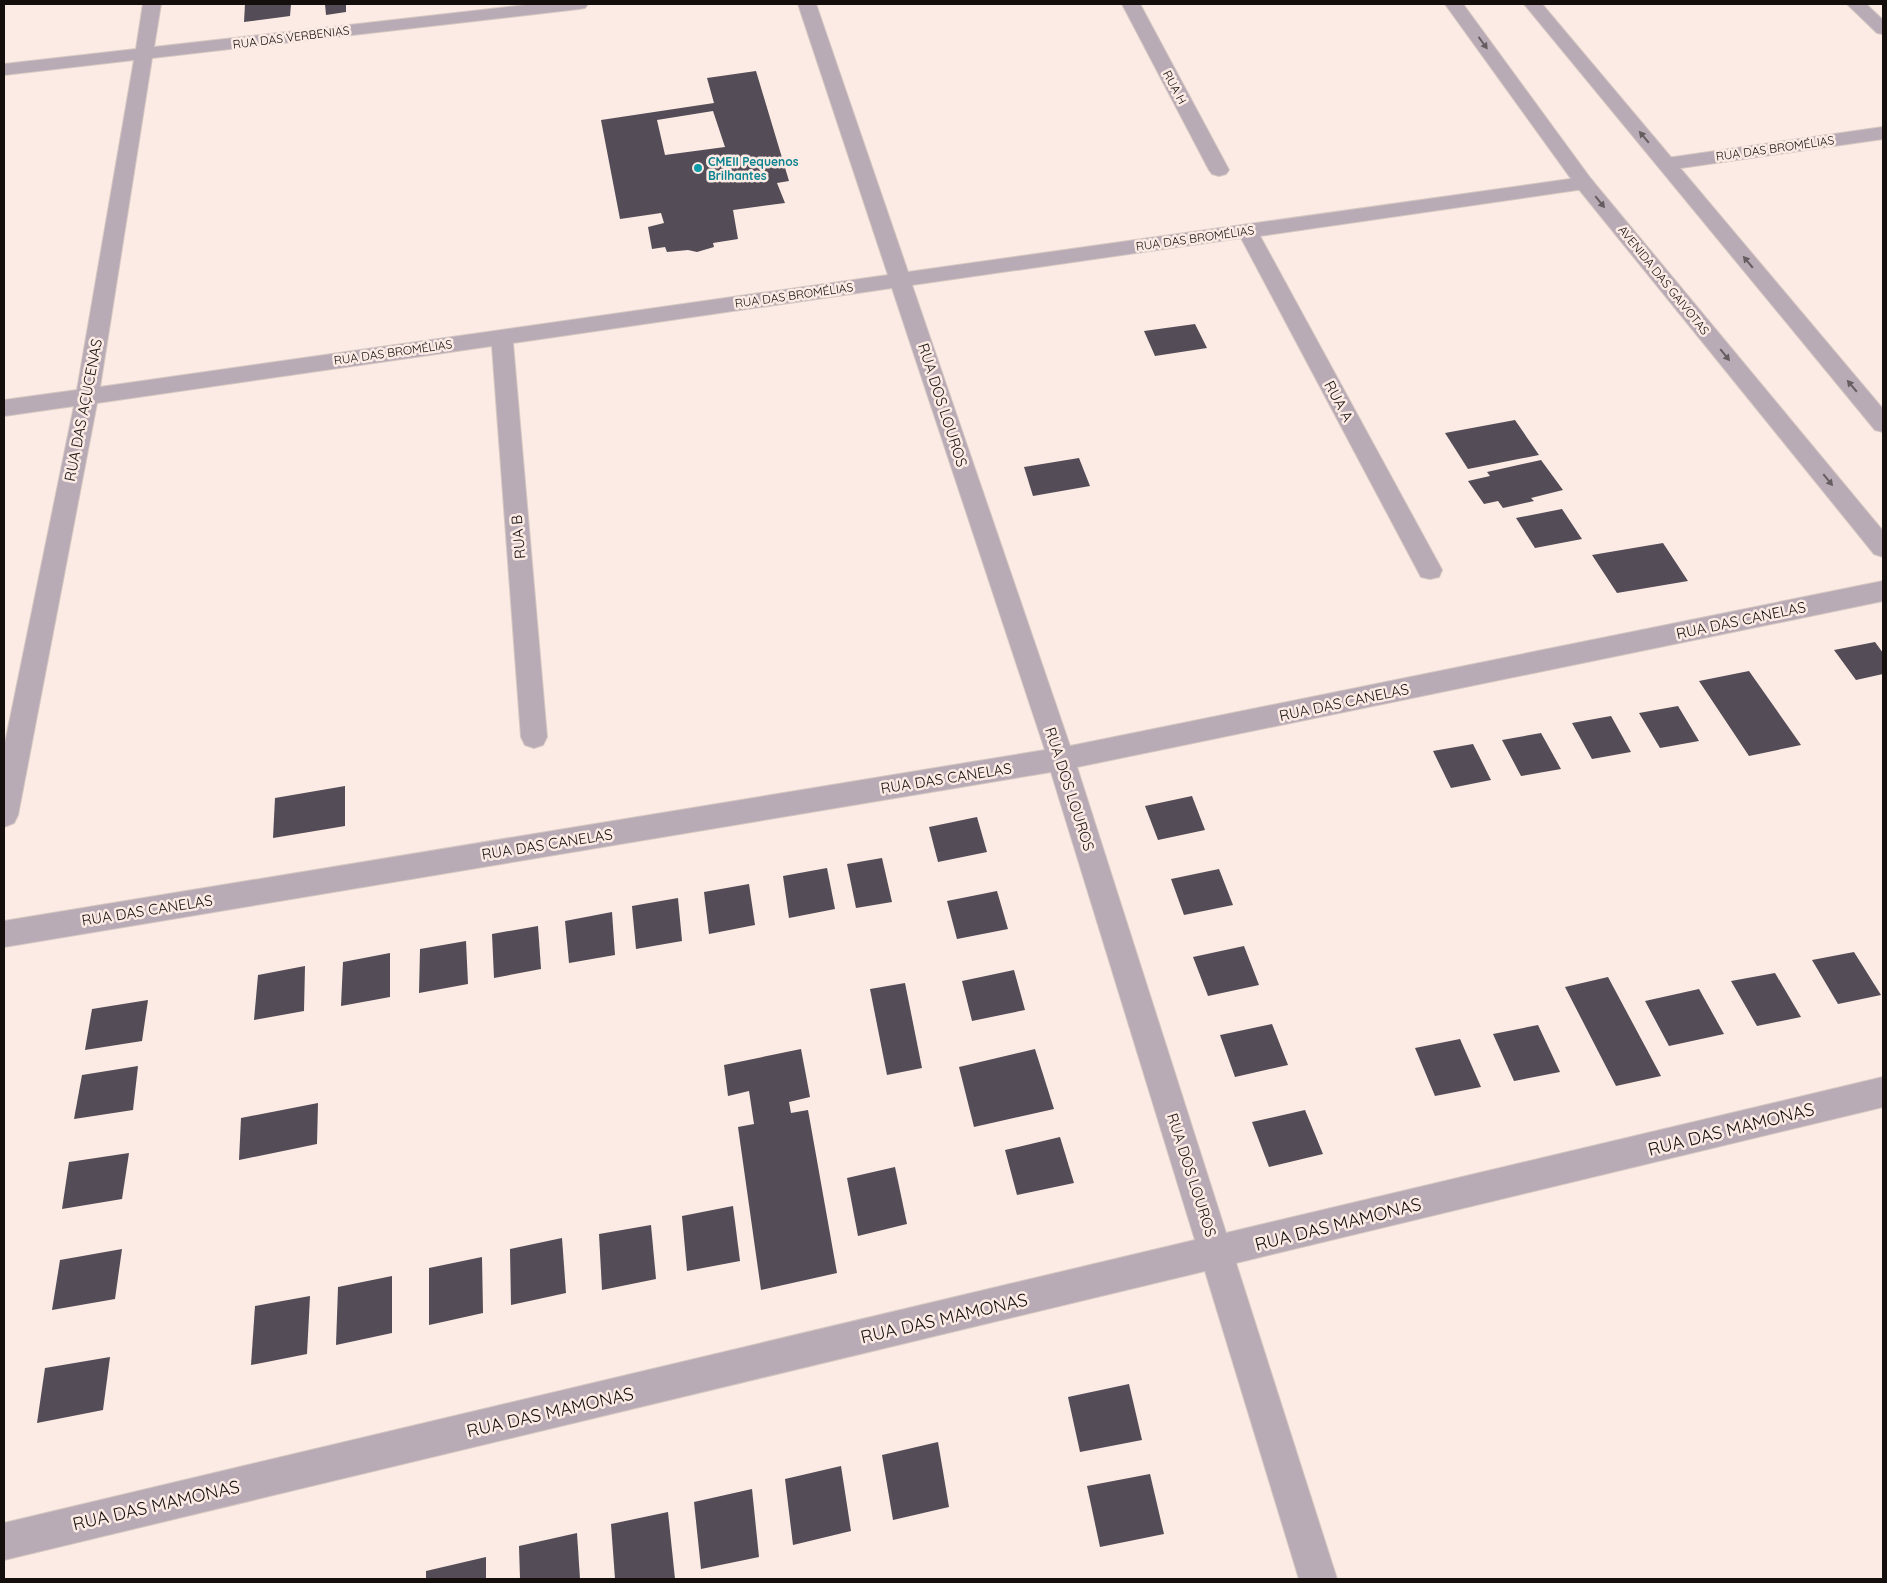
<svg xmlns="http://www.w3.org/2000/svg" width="1887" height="1583" viewBox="0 0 1887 1583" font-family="Quicksand,sans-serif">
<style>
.building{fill:#544c56;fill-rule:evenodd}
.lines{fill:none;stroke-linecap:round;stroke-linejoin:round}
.minor-casing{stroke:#d6c8c2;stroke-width:2}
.tertiary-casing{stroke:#d6c8c2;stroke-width:2}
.minor{fill:#b9abb5;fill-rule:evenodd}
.tertiary{fill:#b9abb5;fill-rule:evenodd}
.oneway{fill:#665d61}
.culture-dot{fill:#0f9aa8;stroke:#fbebe4;stroke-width:2}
.labels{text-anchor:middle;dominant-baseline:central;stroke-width:5;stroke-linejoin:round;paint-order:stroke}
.far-street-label{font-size:12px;fill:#140f0d;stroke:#fbebe4}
.far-culture-label{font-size:12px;font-weight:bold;fill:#0d838f;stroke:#fbebe4;text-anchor:start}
.street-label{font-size:15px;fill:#140f0d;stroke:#fbebe4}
.near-street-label{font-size:18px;fill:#140f0d;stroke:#fbebe4}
</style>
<rect width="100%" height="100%" fill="#fbebe4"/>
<g class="building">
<polygon points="245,4 291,4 290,16 244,22"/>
<polygon points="325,4 346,4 346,12 326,15"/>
<path d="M756,71L789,181L777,183L785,203L733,210L738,239L713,243L714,247L697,252L688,250L667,252L665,247L652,249L648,227L664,223L661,213L620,219L601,120L714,103L707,78ZM713,111L725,147L665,155L657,120Z"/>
<polygon points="1195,324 1207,348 1155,356 1144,331"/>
<polygon points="1515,420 1539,455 1468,469 1445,433"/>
<polygon points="1079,458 1090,486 1033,496 1024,467"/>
<polygon points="1541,460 1563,490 1531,498 1534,501 1503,508 1498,501 1484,504 1468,481 1490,476 1487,472"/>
<polygon points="1562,509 1582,539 1535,548 1516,518"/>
<polygon points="1663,543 1688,581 1617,593 1592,555"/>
<polygon points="1875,642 1883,653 1883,674 1856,680 1834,650"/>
<polygon points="1749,671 1801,745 1749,756 1699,681"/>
<polygon points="1678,706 1699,741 1660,748 1639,713"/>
<polygon points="1611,716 1631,752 1592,759 1572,723"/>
<polygon points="1541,733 1561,769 1521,776 1502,740"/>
<polygon points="1473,744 1491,780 1451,788 1433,751"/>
<polygon points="345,786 345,826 273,838 275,798"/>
<polygon points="1192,796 1205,830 1158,840 1145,806"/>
<polygon points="977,817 987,852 938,862 929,827"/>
<polygon points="882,858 892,902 856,908 847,864"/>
<polygon points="827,868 835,909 789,918 783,876"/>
<polygon points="1219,869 1233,905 1184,915 1171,879"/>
<polygon points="749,884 755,925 709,934 704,892"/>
<polygon points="997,891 1008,929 957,939 947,901"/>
<polygon points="678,898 682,941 636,949 632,906"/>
<polygon points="612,912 615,955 569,963 565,921"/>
<polygon points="538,926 541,969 494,978 492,934"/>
<polygon points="466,941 468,984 419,993 420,949"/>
<polygon points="1244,946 1259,985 1208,996 1193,957"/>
<polygon points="1854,952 1881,995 1838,1004 1812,960"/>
<polygon points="390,953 390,997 341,1006 343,962"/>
<polygon points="305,966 304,1011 254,1020 258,975"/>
<polygon points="1014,970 1025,1010 972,1021 962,981"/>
<polygon points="1775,973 1801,1017 1757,1026 1731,981"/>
<polygon points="1608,977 1661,1076 1616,1086 1565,987"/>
<polygon points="905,983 922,1068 887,1075 870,989"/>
<polygon points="1699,989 1724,1034 1669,1046 1645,1001"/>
<polygon points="148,1000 142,1041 85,1050 92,1009"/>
<polygon points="1272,1024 1288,1065 1235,1077 1220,1035"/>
<polygon points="1538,1025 1560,1072 1514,1081 1493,1034"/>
<polygon points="1460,1039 1481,1087 1435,1096 1415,1048"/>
<polygon points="801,1049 810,1097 789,1102 791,1113 808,1110 837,1273 761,1290 738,1127 754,1124 749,1091 728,1096 724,1065"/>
<polygon points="1035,1049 1054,1109 974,1127 959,1067"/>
<polygon points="138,1066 133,1110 74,1119 82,1075"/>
<polygon points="318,1103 317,1144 239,1160 241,1118"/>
<polygon points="1305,1110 1323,1154 1269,1167 1252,1122"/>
<polygon points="1060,1137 1074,1183 1017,1195 1005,1150"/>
<polygon points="129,1153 122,1199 62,1209 69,1162"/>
<polygon points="895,1167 907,1224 858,1236 847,1178"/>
<polygon points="733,1206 740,1261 687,1271 682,1216"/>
<polygon points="651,1225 656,1279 602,1290 599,1234"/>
<polygon points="562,1238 566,1293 511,1305 510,1249"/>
<polygon points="122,1249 115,1299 52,1310 60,1260"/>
<polygon points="482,1257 483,1313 429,1325 429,1268"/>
<polygon points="392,1276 392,1333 336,1345 338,1287"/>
<polygon points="310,1296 307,1354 251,1365 255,1306"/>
<polygon points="110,1357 103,1410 37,1423 45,1368"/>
<polygon points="1129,1384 1142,1440 1080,1452 1068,1397"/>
<polygon points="938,1442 949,1507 893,1520 882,1455"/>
<polygon points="841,1466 851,1531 793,1545 785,1479"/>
<polygon points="1150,1474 1164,1534 1100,1547 1087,1486"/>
<polygon points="752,1489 759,1557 701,1569 694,1502"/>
<polygon points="668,1512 675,1579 615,1579 611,1524"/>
<polygon points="577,1533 580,1579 520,1579 519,1546"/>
<polygon points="486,1557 486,1579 426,1579 426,1571"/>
</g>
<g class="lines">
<defs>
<g id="minor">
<polygon points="143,4 161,4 154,47 535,4 588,4 585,8 579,9 152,58 100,387 888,275 798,4 816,4 908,272 1584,177 1591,179 1594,183 1591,187 1584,189 1260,236 1442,570 1439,577 1430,579 1421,577 1241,238 912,285 1070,746 1883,581 1883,601 1077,767 1226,1233 1883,1077 1883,1107 1236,1263 1337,1579 1299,1579 1205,1271 4,1560 4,1523 1195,1240 1051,772 4,947 4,921 1045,750 892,288 513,343 547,737 543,745 534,748 525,745 521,737 492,346 97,403 18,815 14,823 4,827 4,748 74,406 4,416 4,400 77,390 134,60 4,75 4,64 136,49"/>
<polygon points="1122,4 1140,4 1229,170 1226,174 1219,176 1212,174 1209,170"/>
<polygon points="1847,4 1866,4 1883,20 1883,34 1877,33"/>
<polygon points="1883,127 1883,139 1667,170 1660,168 1657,164 1660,160 1667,158"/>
</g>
<g id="tertiary">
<polygon points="1445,4 1463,4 1591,179 1883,531 1883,557 1874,554 1577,187"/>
<polygon points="1524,4 1542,4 1883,409 1883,432 1875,430"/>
</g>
</defs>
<use href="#minor" class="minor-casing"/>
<use href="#tertiary" class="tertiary-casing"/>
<use href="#minor" class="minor"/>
<use href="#tertiary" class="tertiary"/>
</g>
<defs><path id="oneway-solid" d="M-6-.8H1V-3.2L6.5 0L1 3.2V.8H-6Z" transform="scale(1.25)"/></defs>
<g class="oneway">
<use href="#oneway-solid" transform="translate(1483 43) rotate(54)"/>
<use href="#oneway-solid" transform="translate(1644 137) rotate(-130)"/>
<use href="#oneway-solid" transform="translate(1600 202) rotate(51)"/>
<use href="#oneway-solid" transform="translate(1748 262) rotate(-130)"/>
<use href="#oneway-solid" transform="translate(1725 355) rotate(51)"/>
<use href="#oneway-solid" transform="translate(1852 386) rotate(-130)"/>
<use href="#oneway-solid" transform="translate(1828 480) rotate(51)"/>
</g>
<circle class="culture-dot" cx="698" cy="168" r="5"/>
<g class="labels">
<g class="far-street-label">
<text transform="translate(291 37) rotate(-7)">RUA DAS VERBENIAS</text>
<text transform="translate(1175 87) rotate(62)">RUA H</text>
<text transform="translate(1775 148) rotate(-8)">RUA DAS BROMÉLIAS</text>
<text transform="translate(1195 238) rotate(-8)">RUA DAS BROMÉLIAS</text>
<text transform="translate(1664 280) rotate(51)">AVENIDA DAS GAIVOTAS</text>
<text transform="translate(794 295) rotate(-8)">RUA DAS BROMÉLIAS</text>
<text transform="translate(393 352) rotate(-8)">RUA DAS BROMÉLIAS</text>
</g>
<g class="far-culture-label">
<text x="708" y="161">CMEII Pequenos<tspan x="708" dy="14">Brilhantes</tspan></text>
</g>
<g class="street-label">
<text transform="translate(1339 401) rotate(62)">RUA A</text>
<text transform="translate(943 405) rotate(72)">RUA DOS LOUROS</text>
<text transform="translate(83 410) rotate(-79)">RUA DAS AÇUCENAS</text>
<text transform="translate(518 537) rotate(-95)">RUA B</text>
<text transform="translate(1741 620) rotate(-12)">RUA DAS CANELAS</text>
<text transform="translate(1344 702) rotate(-12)">RUA DAS CANELAS</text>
<text transform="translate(946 778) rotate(-9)">RUA DAS CANELAS</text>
<text transform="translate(1070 789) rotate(72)">RUA DOS LOUROS</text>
<text transform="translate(547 844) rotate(-9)">RUA DAS CANELAS</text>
<text transform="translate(147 910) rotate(-9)">RUA DAS CANELAS</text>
<text transform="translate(1192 1175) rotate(72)">RUA DOS LOUROS</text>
</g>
<g class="near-street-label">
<text transform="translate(1731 1129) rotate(-14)">RUA DAS MAMONAS</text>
<text transform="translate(1338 1224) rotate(-14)">RUA DAS MAMONAS</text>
<text transform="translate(944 1318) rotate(-13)">RUA DAS MAMONAS</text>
<text transform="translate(550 1412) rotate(-13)">RUA DAS MAMONAS</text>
<text transform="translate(156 1505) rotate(-13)">RUA DAS MAMONAS</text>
</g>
</g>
<rect width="1887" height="1583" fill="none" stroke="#140f0d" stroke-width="10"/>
</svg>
